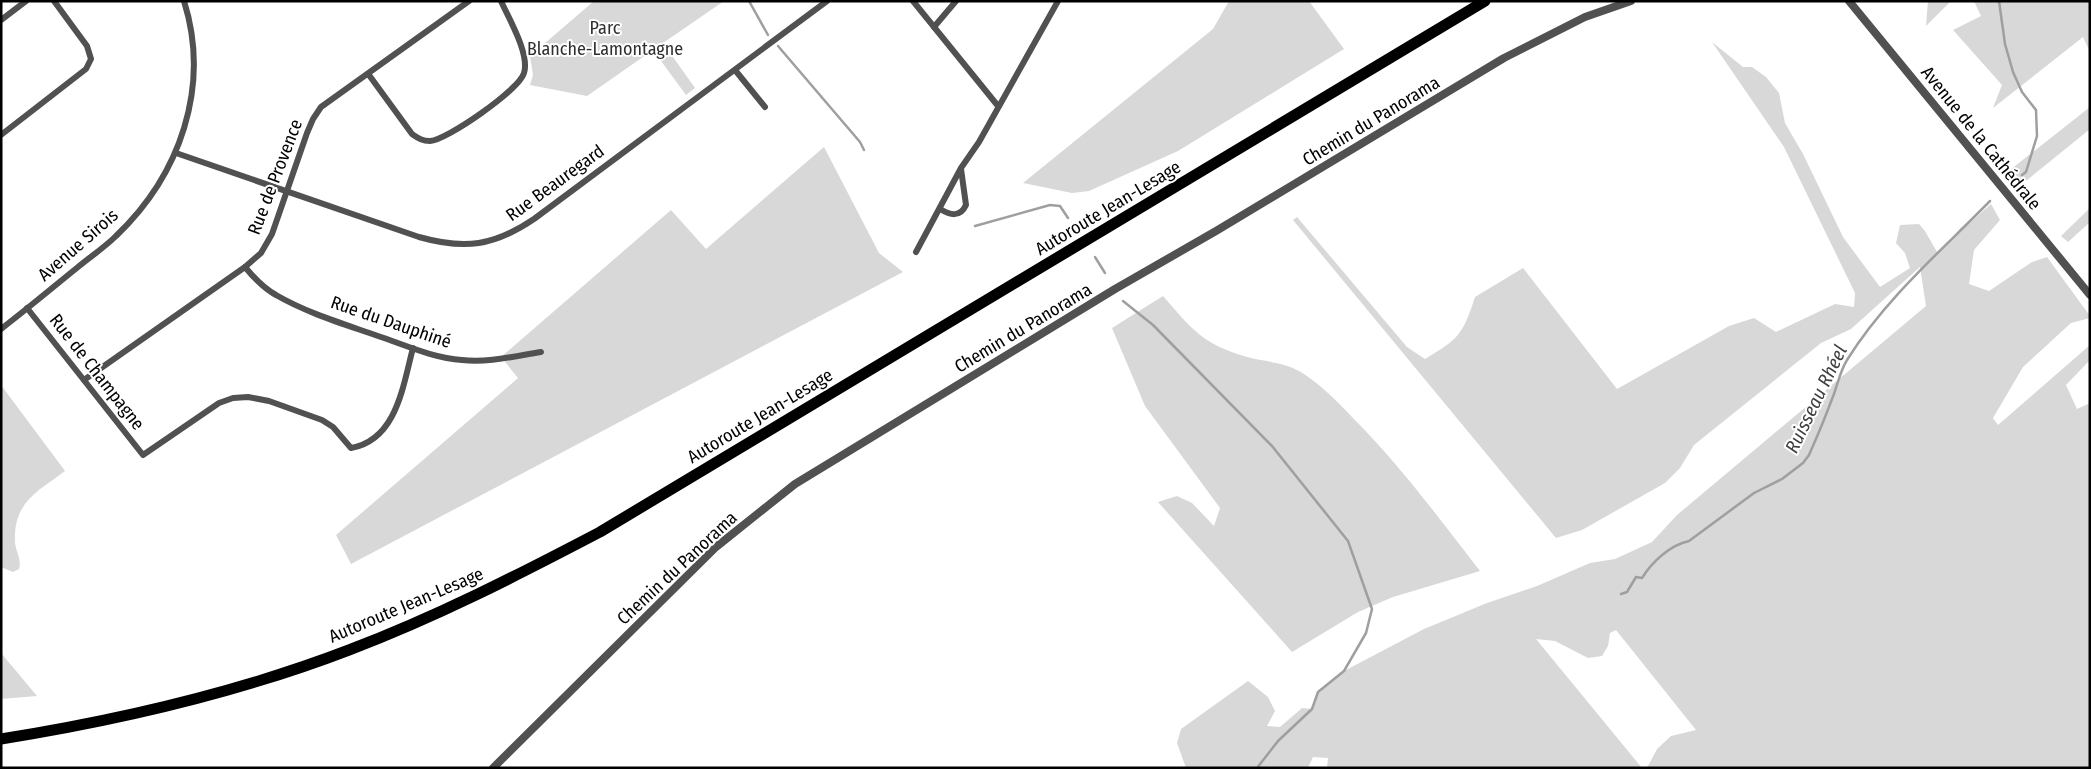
<svg xmlns="http://www.w3.org/2000/svg" width="2091" height="769" viewBox="0 0 2091 769" font-family="'Fira Sans Condensed',sans-serif">
<style>
.green{fill:#d8d8d8}
.lines{fill:none;stroke-linecap:round;stroke-linejoin:round}
.stream{stroke:#9f9f9f;stroke-width:2.5}
.minor{stroke:#515151;stroke-width:6}
.tertiary{stroke:#515151;stroke-width:8}
.motorway{stroke:#000;stroke-width:11}
.labels{text-anchor:middle;dominant-baseline:central;stroke-width:4;stroke-linejoin:round;paint-order:stroke}
.park-label{font-size:18px;fill:#2f2f2f;stroke:#fff}
.street-label{font-size:18px;fill:#000;stroke:#fff}
.water-label{font-size:19px;font-style:italic;fill:#404040;stroke:#fff}
</style>
<rect width="100%" height="100%" fill="#fff"/>
<g class="green">
<polygon points="594,1 724,1 663,43 695,88 686,95 653,50 587,96 530,85 533,75 530,56"/>
<polygon points="1229,1 1309,1 1344,49 1178,151 1089,191 1072,193 1023,183 1213,29"/>
<polygon points="1928,1 1951,1 1926,26"/>
<polygon points="1974,1 2090,1 2090,52 2083,37 1993,108 2002,85 1953,30 1981,16"/>
<path d="M1712,42L1743,67H1752L1766,77L1779,93L1785,123L1803,154L1843,237L1880,287L1910,268L1905,253L1896,243L1900,225L1919,224L1925,231L1937,252L1991,204L2000,220L1974,250L1969,284L1989,291L2032,262L2047,257L2090,316V318L2071,323L2023,367L1993,418L1998,425L2090,345V360L2066,385L2077,409L2090,403V768H1647L1657,749L1671,736L1696,730L1616,630L1610,633L1608,646L1602,656L1588,658L1555,641L1536,639L1642,768H1327L1328,758L1313,757L1308,768H1186L1177,743L1181,729L1248,681L1268,697L1275,711L1267,726L1280,727L1302,708L1312,709L1318,692L1344,671L1424,629L1487,603L1537,586L1590,563L1615,559L1652,542L1677,515L1926,306L1920,267L1851,329L1821,343L1694,445L1680,468L1665,483L1582,530L1556,538L1293,220L1297,217L1407,347L1425,359C1459,339 1463,334 1475,297L1523,268L1617,389L1729,326L1754,318L1776,332L1835,304L1854,307L1855,293L1784,147Z"/>
<polygon points="2090,107 2090,129 2021,185 2010,170"/>
<polygon points="824,147 879,253 903,272 351,564 336,535 518,378 501,357 671,210 706,249"/>
<polygon points="2090,208 2090,222 2068,242 2061,236"/>
<path d="M1163,296C1192,329 1202,344 1247,357C1266,362 1286,362 1304,374C1322,386 1337,401 1352,417C1399,464 1439,518 1480,571L1393,597L1358,612L1292,652L1158,502L1177,496L1192,503L1214,526L1220,508L1145,406L1112,328Z"/>
<path d="M1,385L65,471C37,492 13,502 15,543C16,552 22,560 19,569L13,572L1,567Z"/>
<polygon points="1,653 37,696 1,699"/>
</g>
<g class="lines">
<g class="stream">
<polyline points="749,1 768,35"/>
<polyline points="1999,1 2005,44 2013,72 2022,92 2036,110 2037,136 2026,172 2022,175"/>
<polyline points="778,46 860,142 864,150"/>
<polyline points="975,226 1050,205 1060,206 1068,218"/>
<polyline points="1095,257 1105,273"/>
<polyline points="1123,301 1153,325 1272,446 1348,541 1372,609 1366,633 1344,671 1318,692 1312,709 1278,741 1257,768"/>
<path d="M1621,594L1627,592L1636,577L1642,578C1652,562 1670,545 1689,541L1754,493L1782,479L1803,463L1809,455C1817,437 1825,418 1832,399C1837,387 1840,371 1847,360C1885,299 1940,252 1990,201"/>
</g>
<g class="minor">
<polyline points="913,1 998,106"/>
<polyline points="1,20 26,1"/>
<polyline points="934,27 956,1"/>
<polyline points="735,70 765,107"/>
<path d="M369,75L412,134C418,138 422,141 430,141C447,140 519,90 524,73C530,54 509,19 501,1"/>
<polyline points="1,135 86,69 91,59 87,46 54,1"/>
<path d="M176,153L419,237C465,250 494,246 534,219L827,1"/>
<path d="M940,209C950,215 960,218 966,205L961,169"/>
<polyline points="916,252 961,168 979,142 1058,1"/>
<path d="M245,267C254,278 263,288 276,295C307,313 344,324 378,336C405,345 433,358 462,360C488,363 515,356 541,352"/>
<path d="M27,308L143,455L219,403L233,398L248,397L269,401L322,420L333,427L351,448C397,440 403,385 413,348"/>
<path d="M1,329C27,309 52,288 78,267C90,257 105,247 116,236C180,175 211,87 184,1"/>
<polyline points="84,380 245,267 261,253 272,234 307,133 313,119 321,107 469,1"/>
</g>
<g class="tertiary">
<polyline points="1849,1 2090,295"/>
<polyline points="493,768 716,547 795,484 1115,289 1216,231 1504,58 1585,17 1631,1"/>
</g>
<path class="motorway" d="M1,739C120,720 237,693 349,650C436,617 518,575 600,532L1485,1"/>
</g>
<g class="labels">
<g class="park-label">
<text x="605" y="28">Parc<tspan x="605" dy="21">Blanche-Lamontagne</tspan></text>
</g>
<g class="street-label">
<text transform="translate(1371 121) rotate(-31)">Chemin du Panorama</text>
<text transform="translate(1981 138) rotate(51)">Avenue de la Cathédrale</text>
<text transform="translate(275 177) rotate(-69)">Rue de Provence</text>
<text transform="translate(555 183) rotate(-36)">Rue Beauregard</text>
<text transform="translate(1108 208) rotate(-31)">Autoroute Jean-Lesage</text>
<text transform="translate(78 245) rotate(-41)">Avenue Sirois</text>
<text transform="translate(391 322) rotate(19)">Rue du Dauphiné</text>
<text transform="translate(1023 328) rotate(-31)">Chemin du Panorama</text>
<text transform="translate(97 372) rotate(52)">Rue de Champagne</text>
<text transform="translate(760 416) rotate(-31)">Autoroute Jean-Lesage</text>
<text transform="translate(677 568) rotate(-43)">Chemin du Panorama</text>
<text transform="translate(406 605) rotate(-23)">Autoroute Jean-Lesage</text>
</g>
<g class="water-label">
<text transform="translate(1816 399) rotate(-64)">Ruisseau Rhéel</text>
</g>
</g>
<rect width="2091" height="769" fill="none" stroke="#000000" stroke-width="5"/>
</svg>
